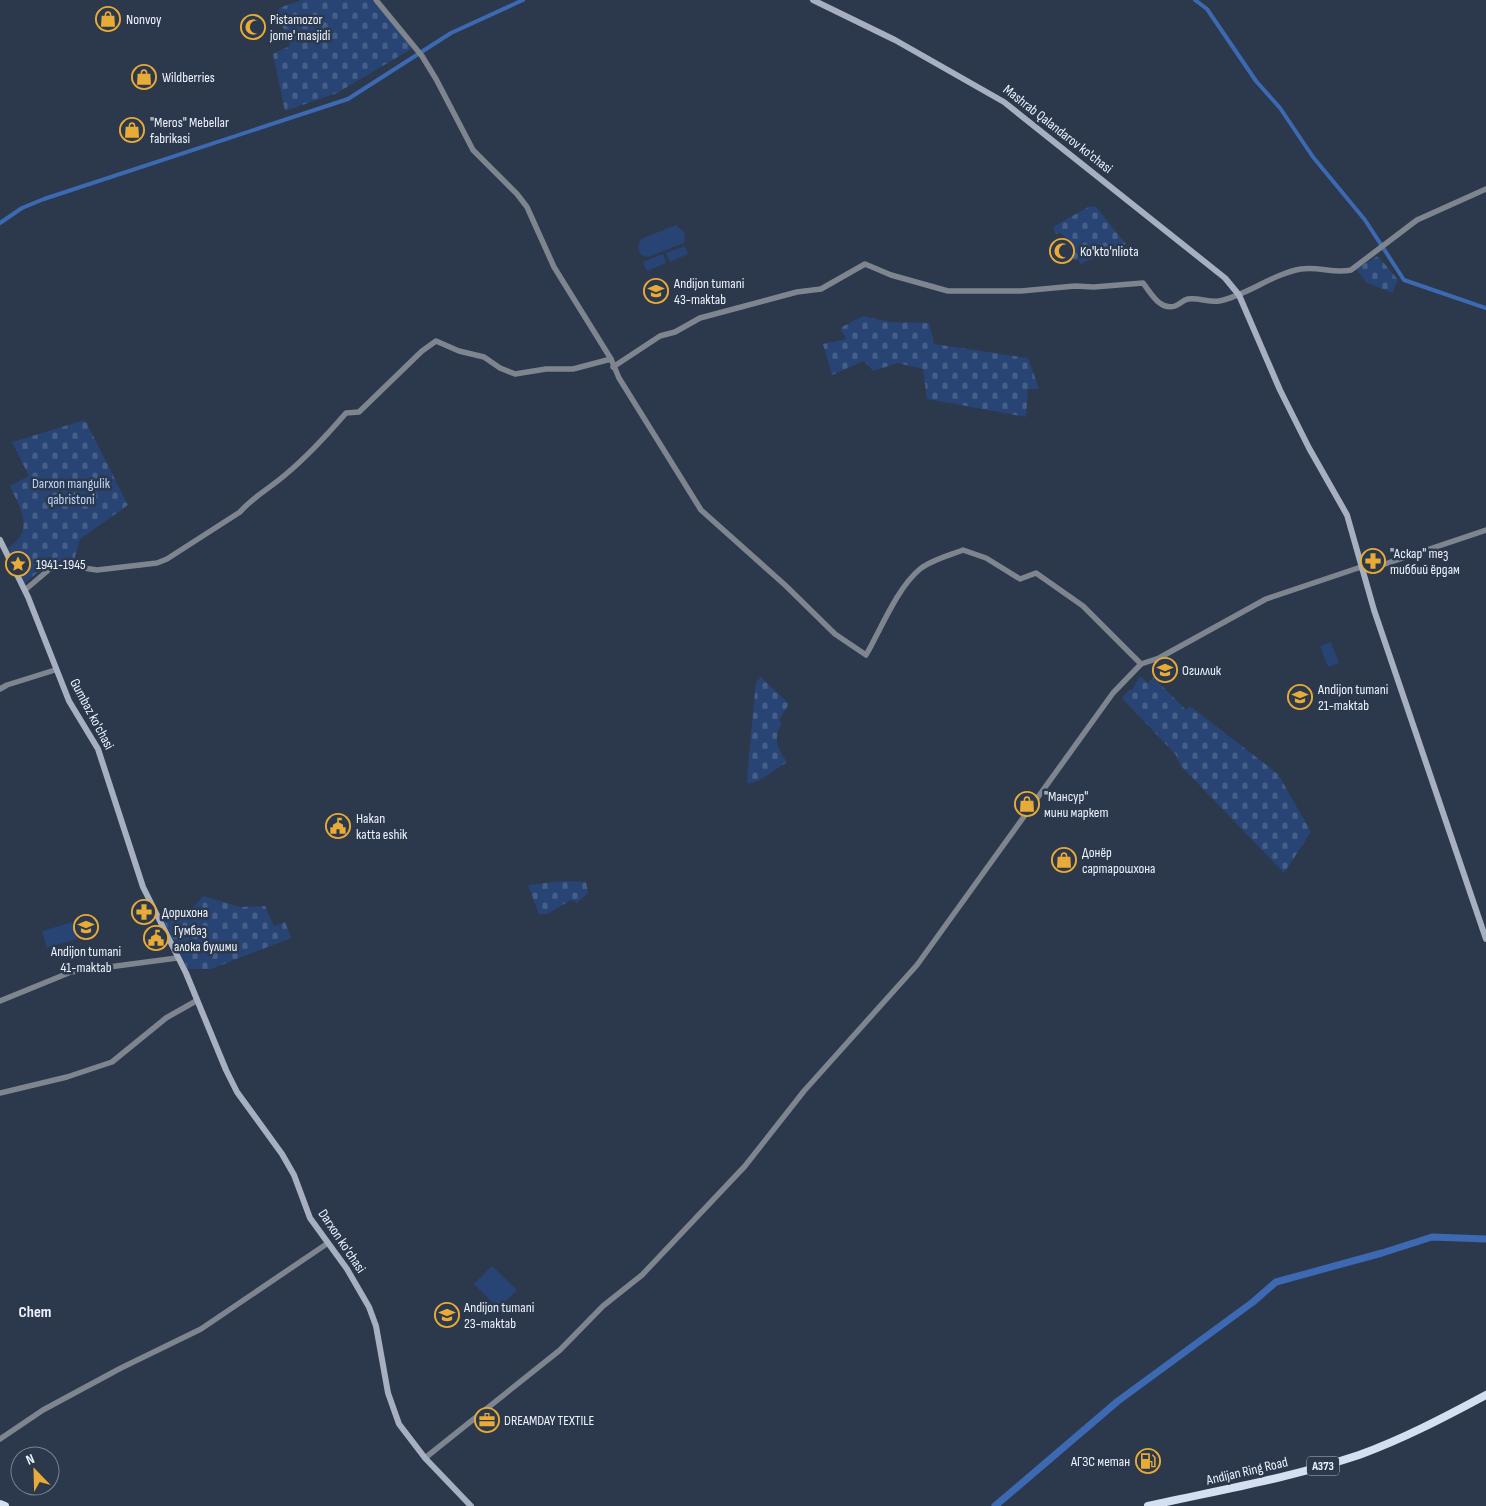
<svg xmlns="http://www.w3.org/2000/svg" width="1486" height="1506" viewBox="0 0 1486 1506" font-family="'Sofia Sans Condensed',sans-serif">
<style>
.grass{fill:#274474}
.cemetery{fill:url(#cemetery-stones)}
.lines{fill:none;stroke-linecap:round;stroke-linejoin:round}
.canal{stroke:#3c69b2;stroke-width:4}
.river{stroke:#3c69b2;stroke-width:7}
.tertiary{stroke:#7e858f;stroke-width:5.5}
.secondary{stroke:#a6b0c0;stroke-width:6}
.trunk{stroke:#d4e0f2;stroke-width:8}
.labels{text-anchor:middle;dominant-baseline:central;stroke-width:5;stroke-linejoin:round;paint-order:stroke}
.shield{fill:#2c384c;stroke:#b2bbc8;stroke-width:1}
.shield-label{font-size:12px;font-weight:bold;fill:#ecf3fd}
.poi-label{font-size:14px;fill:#ecf3fd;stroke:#2c384c;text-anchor:start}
.street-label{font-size:14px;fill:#ecf3fd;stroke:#2c384c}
.park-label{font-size:14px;fill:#bcd5fd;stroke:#2c384c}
.quarter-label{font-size:16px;font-weight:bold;fill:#ecf3fd;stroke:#2c384c}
</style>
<defs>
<pattern id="cemetery-stones" width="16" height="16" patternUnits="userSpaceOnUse" patternTransform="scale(1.25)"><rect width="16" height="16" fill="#274474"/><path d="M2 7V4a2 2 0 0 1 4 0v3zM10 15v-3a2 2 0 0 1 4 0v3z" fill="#465f89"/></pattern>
</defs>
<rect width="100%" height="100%" fill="#2c384c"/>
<g class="grass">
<polygon points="676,225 685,233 684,243 648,257 641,255 638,248 641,239"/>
<polygon points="685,246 688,254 670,262 666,253"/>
<polygon points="663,254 666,263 647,271 643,262"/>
<polygon points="1331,642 1339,663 1328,667 1320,646"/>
<polygon points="72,922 77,939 47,948 42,931"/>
<polygon points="492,1266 517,1290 498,1308 474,1284"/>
</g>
<g class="cemetery">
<polygon points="302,0 372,0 413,48 337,93 285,111 273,54 290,46 277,11 279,10 279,8"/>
<polygon points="1090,206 1096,207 1126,244 1080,264 1079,260 1073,260 1065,244 1066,239 1061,233 1056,234 1053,227"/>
<polygon points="1378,256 1398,280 1392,293 1366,282 1356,269"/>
<polygon points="863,316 890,322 929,323 934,344 1028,358 1039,389 1028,389 1026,417 927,399 923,369 898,363 873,371 864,361 832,375 823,344 846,339 840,328"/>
<path d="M85,420L128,505L80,539L73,564C48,563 44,567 25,583L8,548C35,531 21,510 10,486L29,476L12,442Z"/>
<polygon points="1140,676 1148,683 1153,677 1186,710 1190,706 1278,774 1311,832 1284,873 1180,765 1176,755 1122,698 1129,690 1132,690"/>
<path d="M761,677L789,704L779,720L782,723C772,738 778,749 787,762L758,781L748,784L747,777L756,682Z"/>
<polygon points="563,881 586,882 588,893 577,903 571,900 547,914 539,914 528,885"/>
<polygon points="203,896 240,907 265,906 274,926 285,922 291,938 211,969 188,969 164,921 170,918 172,921 191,910"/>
</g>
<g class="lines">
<g class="canal">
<polyline points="1195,0 1207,9 1256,81 1280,108 1313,157 1365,220 1404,280 1486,308"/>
<polyline points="0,223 22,208 44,199 348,99 451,33 523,0"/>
</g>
<polyline class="river" points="995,1506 1118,1401 1253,1302 1276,1282 1382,1253 1432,1237 1486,1239"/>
<g class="tertiary">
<polyline points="376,0 422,56 436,79 473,150 517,194 527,207 554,267 611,359"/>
<path d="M613,367L660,336L675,332L700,318L797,292L821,289L865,264L891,275L948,291H1021L1075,286L1094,287L1143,283C1151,293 1160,311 1175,306C1180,304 1183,300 1188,299C1198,297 1209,303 1219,301C1248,295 1272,274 1301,269C1318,266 1334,274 1351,270L1417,220L1486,189"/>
<path d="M25,590L52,567L70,566L97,570L157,563L167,559L240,512C253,497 270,488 285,475C308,456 327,435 346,413L359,412L422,351L436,341L459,351L484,357L500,368L515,374L546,369H573L611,359L619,378L701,510L785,585L835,634L866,655C881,629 897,588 920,569C931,560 950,555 963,550L986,558L1020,579L1036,573L1083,606L1141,664"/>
<polyline points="0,689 7,685 55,670"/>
<polyline points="0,1001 71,972 177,958"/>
<polyline points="0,1093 67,1077 112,1062 166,1018 196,1001"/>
<polyline points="0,1439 43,1410 121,1368 201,1329 328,1243"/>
<polyline points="425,1458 560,1350 603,1306 642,1275 745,1166 804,1091 917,965 1113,693 1141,664 1159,658 1266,599 1358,568 1379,566 1486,530"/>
</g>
<g class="secondary">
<polyline points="813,0 895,40 1004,102 1225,278 1239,295 1280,390 1309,448 1347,515 1374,610 1486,939"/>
<polyline points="0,540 28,597 69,701 98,749 143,887 186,973 226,1070 237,1092 282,1154 294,1175 310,1218 347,1269 369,1307 376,1326 388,1393 399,1424 425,1458 471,1506"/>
</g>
<g class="trunk">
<polyline points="0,1504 5,1506"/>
<path d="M1148,1506C1219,1490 1290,1478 1359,1455C1403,1439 1445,1417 1486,1395"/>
</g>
</g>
<defs>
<symbol id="shop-ring" viewBox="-11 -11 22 22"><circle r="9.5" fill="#2c384c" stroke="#e8ab37" stroke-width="1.5"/><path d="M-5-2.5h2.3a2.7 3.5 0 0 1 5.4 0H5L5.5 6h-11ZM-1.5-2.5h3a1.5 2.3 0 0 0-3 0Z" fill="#e8ab37"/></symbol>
<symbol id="mosque-ring" viewBox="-11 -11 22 22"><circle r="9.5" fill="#2c384c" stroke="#e8ab37" stroke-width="1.5"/><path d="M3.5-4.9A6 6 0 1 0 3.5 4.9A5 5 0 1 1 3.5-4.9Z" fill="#e8ab37"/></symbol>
<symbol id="school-ring" viewBox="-11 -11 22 22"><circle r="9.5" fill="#2c384c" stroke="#e8ab37" stroke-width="1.5"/><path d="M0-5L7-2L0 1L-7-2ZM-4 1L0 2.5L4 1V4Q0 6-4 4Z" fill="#e8ab37"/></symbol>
<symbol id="pharmacy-ring" viewBox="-11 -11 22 22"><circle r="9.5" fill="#2c384c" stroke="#e8ab37" stroke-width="1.5"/><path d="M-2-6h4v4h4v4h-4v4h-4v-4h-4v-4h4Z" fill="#e8ab37"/></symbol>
<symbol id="sight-ring" viewBox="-11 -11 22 22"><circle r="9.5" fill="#2c384c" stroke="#e8ab37" stroke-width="1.5"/><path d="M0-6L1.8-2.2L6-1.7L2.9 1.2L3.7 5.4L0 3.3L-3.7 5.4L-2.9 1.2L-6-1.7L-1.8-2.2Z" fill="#e8ab37"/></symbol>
<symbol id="civic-ring" viewBox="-11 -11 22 22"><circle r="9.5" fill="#2c384c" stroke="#e8ab37" stroke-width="1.5"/><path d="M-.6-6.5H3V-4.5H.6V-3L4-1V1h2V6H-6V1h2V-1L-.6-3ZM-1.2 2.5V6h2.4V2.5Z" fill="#e8ab37"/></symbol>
<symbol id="office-ring" viewBox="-11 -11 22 22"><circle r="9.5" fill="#2c384c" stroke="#e8ab37" stroke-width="1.5"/><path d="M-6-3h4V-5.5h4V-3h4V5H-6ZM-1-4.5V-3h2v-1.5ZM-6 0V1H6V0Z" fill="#e8ab37"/></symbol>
<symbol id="fuel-ring" viewBox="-11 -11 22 22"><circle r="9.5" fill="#2c384c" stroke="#e8ab37" stroke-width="1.5"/><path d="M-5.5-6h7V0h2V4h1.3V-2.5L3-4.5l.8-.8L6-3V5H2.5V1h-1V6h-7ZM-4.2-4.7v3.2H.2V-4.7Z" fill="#e8ab37"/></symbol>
</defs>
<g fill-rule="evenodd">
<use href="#shop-ring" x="94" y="5" width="28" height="28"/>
<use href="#mosque-ring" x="239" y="13" width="28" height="28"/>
<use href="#shop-ring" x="130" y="63" width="28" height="28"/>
<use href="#shop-ring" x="118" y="116" width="28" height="28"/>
<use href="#mosque-ring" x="1048" y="237" width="28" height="28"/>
<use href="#school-ring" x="642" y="277" width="28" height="28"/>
<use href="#pharmacy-ring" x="1359" y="547" width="28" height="28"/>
<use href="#sight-ring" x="4" y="550" width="28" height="28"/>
<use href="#school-ring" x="1151" y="656" width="28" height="28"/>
<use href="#school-ring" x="1286" y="683" width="28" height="28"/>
<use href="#shop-ring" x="1013" y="790" width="28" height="28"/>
<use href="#civic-ring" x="324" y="812" width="28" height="28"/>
<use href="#shop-ring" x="1050" y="846" width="28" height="28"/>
<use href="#pharmacy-ring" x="130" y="898" width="28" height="28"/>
<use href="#school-ring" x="72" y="913" width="28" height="28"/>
<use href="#civic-ring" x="142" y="924" width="28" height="28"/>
<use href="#school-ring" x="433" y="1301" width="28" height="28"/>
<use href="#office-ring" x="473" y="1406" width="28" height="28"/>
<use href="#fuel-ring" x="1134" y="1447" width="28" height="28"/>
</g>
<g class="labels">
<rect class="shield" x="1307" y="1456.5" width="32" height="19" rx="4"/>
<g class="shield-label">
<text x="1323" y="1466">A373</text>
</g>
<g class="poi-label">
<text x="126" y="19">Nonvoy</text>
<text x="270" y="19">Pistamozor<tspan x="270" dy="16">jome' masjidi</tspan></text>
<text x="162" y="77">Wildberries</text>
<text x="150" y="122">"Meros" Mebellar<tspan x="150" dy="16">fabrikasi</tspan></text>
<text x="1080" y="251">Ko'kto'nliota</text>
<text x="674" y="283">Andijon tumani<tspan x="674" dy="16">43-maktab</tspan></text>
<text x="1390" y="553">"Аскар" тез<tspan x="1390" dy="16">тиббий ёрдам</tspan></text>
<text x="36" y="564">1941-1945</text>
<text x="1182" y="670">Огиллик</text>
<text x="1318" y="689">Andijon tumani<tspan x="1318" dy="16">21-maktab</tspan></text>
<text x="1044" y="796">"Мансур"<tspan x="1044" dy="16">мини маркет</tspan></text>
<text x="356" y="818">Hakan<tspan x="356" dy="16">katta eshik</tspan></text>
<text x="1082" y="852">Донёр<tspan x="1082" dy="16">сартарошхона</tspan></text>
<text x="162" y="912">Дорихона</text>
<text x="174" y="930">Гумбаз<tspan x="174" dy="16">алока булими</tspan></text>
<text x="86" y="951" text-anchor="middle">Andijon tumani<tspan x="86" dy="16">41-maktab</tspan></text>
<text x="464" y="1307">Andijon tumani<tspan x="464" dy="16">23-maktab</tspan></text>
<text x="504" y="1420">DREAMDAY TEXTILE</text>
<text x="1130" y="1461" text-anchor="end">АГЗС метан</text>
</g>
<g class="street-label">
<text transform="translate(1058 129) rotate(38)">Mashrab Qalandarov ko'chasi</text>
<text transform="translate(92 714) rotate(62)">Gumbaz ko'chasi</text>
<text transform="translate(342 1241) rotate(56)">Darxon ko'chasi</text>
<text transform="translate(1247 1471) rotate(-13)">Andijan Ring Road</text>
</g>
<g class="park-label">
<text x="71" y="483">Darxon mangulik<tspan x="71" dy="16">qabristoni</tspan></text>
</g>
<g class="quarter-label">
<text x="35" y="1312">Chem</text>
</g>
</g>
<g transform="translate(35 1471) rotate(337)"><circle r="24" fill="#2c384c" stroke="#798393"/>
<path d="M0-4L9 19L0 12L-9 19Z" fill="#e8ab37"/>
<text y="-8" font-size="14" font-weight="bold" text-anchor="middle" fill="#ecf3fd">N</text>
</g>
</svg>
